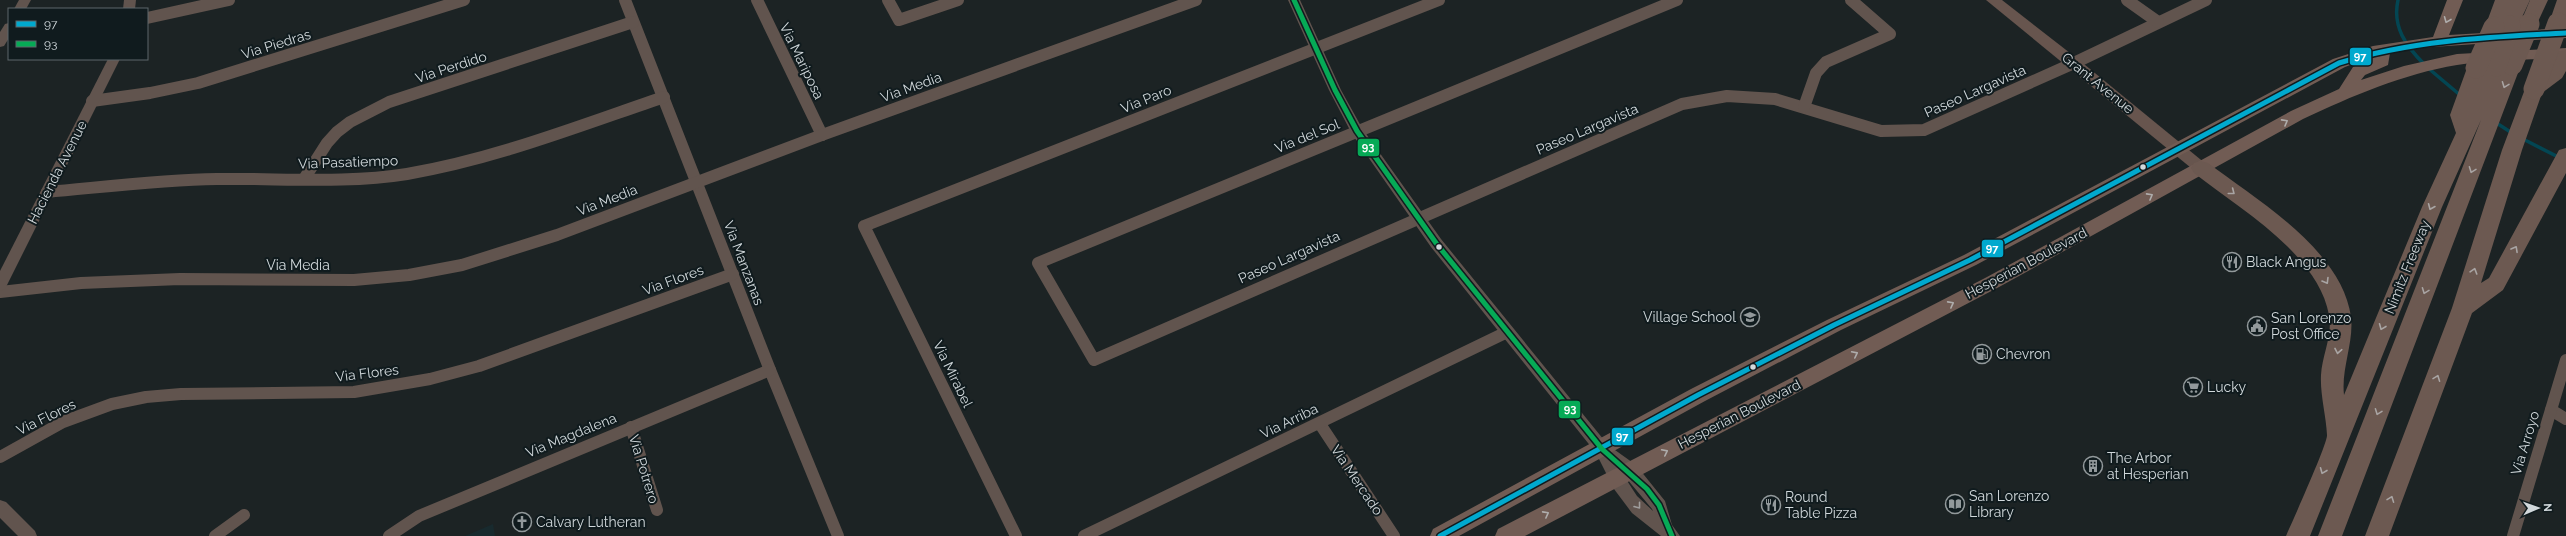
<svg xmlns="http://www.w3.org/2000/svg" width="2566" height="536" viewBox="0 0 2566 536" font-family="Raleway,sans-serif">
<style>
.built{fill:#182a2e}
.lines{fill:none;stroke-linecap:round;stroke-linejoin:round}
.stream{stroke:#034653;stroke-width:3.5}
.minor{stroke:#61544e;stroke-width:12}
.tertiary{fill:#61544e;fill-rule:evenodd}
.secondary{fill:#67554e;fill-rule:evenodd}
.primary{fill:#715c54;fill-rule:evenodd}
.motorway{fill:#6c5951;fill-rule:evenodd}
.motorway-bridge{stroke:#6c5951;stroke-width:21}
.bus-1-casing{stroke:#101b1e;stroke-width:8}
.bus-2-casing{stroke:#101b1e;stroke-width:8}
.bus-1{stroke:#00a9ce;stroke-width:5}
.bus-2{stroke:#06aa56;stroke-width:5}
.oneway{stroke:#afadac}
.oneway2{stroke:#a9a5a4}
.oneway3{stroke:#9f9d9c}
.bus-dot{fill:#d1d8db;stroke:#101b1e;stroke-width:1.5}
.labels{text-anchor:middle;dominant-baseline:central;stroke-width:4;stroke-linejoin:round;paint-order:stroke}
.street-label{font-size:14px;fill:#d1d8db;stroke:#101b1e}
.poi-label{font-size:14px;fill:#d1d8db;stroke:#101b1e;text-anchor:start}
.line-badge{stroke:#101b1e;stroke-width:1.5}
.badge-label{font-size:11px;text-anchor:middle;font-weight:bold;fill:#fff}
</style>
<rect width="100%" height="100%" fill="#1c2324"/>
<polygon class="built" points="493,524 495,536 465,536"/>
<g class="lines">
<g class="stream">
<path d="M2398,0C2392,27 2406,46 2424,64"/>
<polyline points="2428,68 2460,95"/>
<polyline points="2495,122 2512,133"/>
<polyline points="2523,139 2566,161"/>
</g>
<g class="minor">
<polyline points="625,0 770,370 838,536"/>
<polyline points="757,0 822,135"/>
<polyline points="888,0 899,20 958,0"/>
<polyline points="1677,0 1038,263 1094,360 1682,104 1727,96 1775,99 1881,131 1924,130 2074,63 2206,0"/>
<polyline points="2127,0 2158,22"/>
<polyline points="147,18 229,0"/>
<polyline points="92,101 150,93 198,83 464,0"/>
<polyline points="1804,107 1816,73 1826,62 1890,34 1851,0"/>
<polyline points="304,179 327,143 337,132 350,122 389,102 633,22"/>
<path d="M47,192C104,187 160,180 217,179C280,178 345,184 407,174C495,159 579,126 664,97"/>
<polyline points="0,292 81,283 180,279 354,280 409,275 462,265 557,235 822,135 1196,0"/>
<polyline points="2551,410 2566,419"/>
<polyline points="1320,424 1394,536"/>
<polyline points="631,427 657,510"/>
<polyline points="0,457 63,422 112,404 146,397 181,394 354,392 430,379 479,366 733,274"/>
<polyline points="215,536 244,515"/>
<polyline points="389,536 419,516 770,370"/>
<polyline points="1016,536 864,226 1439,0"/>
<polyline points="1084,536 1507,332"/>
<polyline points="2513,536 2566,360"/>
</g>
<g class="tertiary">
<polygon points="19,0 31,0 26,9 14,9"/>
<polygon points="124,0 136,0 135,9 123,9"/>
<path d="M1288,0H1300L1341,90L1362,128L1441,239L1608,445L1636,465L1665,501L1672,525L1680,536H1661L1632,513L1614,489L1596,453L1431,247L1352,134L1329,90ZM1622,473L1652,509L1653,511L1637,496Z"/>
<polygon points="9,23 9,38 4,46 0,47 0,32 5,24"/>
<polygon points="108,59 120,59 5,289 0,291 0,271"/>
<polygon points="0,500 6,502 35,531 37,536 18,536 0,518"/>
</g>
<polygon class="secondary" points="1986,0 2002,0 2079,60 2206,164 2209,168 2206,172 2196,172"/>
<path class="primary" d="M2447,0H2463L2449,35L2566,28V38L2418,48L2390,53L2388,65L2365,75L2361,80L2404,66L2457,54L2566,48V58C2530,60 2493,59 2457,65C2403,74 2352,96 2303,119L1999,287L1525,536H1495L1498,529L1987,277L2291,111L2339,89L2353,67L2374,56L2345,67L1976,265L1841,330L1705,401L1459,536H1430L1433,529L1691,389L1827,320L1964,255L2333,59L2373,46L2433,37Z"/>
<g class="motorway">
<polygon points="2495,0 2530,0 2516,30 2510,32 2502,28 2494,33 2488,31 2485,27"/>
<polygon points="2530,0 2548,0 2535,28 2529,30 2523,28 2520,24"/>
<polygon points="2557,0 2566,0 2566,25 2558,29 2552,27 2549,23"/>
<polygon points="2566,50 2566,71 2562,78 2542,93 2522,150 2481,283 2489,278 2559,150 2566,148 2566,173 2503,290 2472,313 2389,536 2365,536 2452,308 2502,150 2525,89 2548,68 2559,51"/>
<path d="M2512,58L2519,60L2521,65L2342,536H2318L2481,120L2442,207L2310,536H2286C2292,522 2328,443 2327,435C2326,415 2320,395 2321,375C2322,355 2333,335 2329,315C2318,254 2240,209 2194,173L2191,168L2194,163L2201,161L2208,163C2257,200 2342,250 2351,317C2354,343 2341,368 2344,395L2422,207L2456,133L2450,115L2467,68L2469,63L2476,61L2483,63L2484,71L2489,61L2496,59L2504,63Z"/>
</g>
<g class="motorway-bridge">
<polyline points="2512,65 2529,24"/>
<polyline points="2496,66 2510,26"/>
<polyline points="2476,68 2494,27"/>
<polyline points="2534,89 2558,23"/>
</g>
<defs>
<path id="bus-1" d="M1440,536L1698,395L1834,325L1970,260L2339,63C2413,40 2489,37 2566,33"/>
<polyline id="bus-2" points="1294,0 1335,90 1357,131 1436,243 1602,449 1647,489 1659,505 1672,536"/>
</defs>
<use href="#bus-1" class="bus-1-casing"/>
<use href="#bus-2" class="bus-2-casing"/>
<use href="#bus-1" class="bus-1"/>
<use href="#bus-2" class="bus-2"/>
</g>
<defs><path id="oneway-chevron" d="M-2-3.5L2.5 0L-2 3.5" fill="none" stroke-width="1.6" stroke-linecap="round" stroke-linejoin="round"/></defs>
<g class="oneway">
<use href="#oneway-chevron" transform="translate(2447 20) rotate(112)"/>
<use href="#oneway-chevron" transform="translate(2285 122) rotate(-29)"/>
<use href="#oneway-chevron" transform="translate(2150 196) rotate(-29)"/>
<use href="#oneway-chevron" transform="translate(1951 304) rotate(-28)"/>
<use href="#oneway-chevron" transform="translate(1855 354) rotate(-27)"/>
<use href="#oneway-chevron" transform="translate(1665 452) rotate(-27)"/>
<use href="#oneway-chevron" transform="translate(1546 514) rotate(-28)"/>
</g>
<g class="oneway2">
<use href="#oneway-chevron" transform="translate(2505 85) rotate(111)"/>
<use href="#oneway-chevron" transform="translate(2472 170) rotate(111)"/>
<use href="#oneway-chevron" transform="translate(2232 192) rotate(38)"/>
<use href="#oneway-chevron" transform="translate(2431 207) rotate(113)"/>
<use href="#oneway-chevron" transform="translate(2515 249) rotate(-61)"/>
<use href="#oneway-chevron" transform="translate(2474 271) rotate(-73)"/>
<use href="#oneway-chevron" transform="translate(2326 281) rotate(59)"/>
<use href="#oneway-chevron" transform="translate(2425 291) rotate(111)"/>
<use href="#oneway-chevron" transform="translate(2382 327) rotate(112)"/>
<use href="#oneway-chevron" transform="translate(2338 351) rotate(101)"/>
<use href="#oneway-chevron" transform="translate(2437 378) rotate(-69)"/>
<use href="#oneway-chevron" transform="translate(2378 412) rotate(111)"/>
<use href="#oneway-chevron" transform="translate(2323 471) rotate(112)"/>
<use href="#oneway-chevron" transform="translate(2391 499) rotate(-69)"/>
</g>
<use class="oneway3" href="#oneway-chevron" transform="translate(1638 506) rotate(52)"/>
<defs>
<symbol id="restaurant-ring" viewBox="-11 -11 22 22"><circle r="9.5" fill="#101b1e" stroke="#92999b" stroke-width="1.5"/><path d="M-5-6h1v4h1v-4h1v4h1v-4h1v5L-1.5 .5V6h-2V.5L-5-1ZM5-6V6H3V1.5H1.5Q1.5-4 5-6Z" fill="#92999b"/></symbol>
<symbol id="school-ring" viewBox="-11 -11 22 22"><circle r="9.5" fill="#101b1e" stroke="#92999b" stroke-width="1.5"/><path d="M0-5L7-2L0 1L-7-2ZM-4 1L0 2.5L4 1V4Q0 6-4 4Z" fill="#92999b"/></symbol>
<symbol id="civic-ring" viewBox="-11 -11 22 22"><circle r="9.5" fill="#101b1e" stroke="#92999b" stroke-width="1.5"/><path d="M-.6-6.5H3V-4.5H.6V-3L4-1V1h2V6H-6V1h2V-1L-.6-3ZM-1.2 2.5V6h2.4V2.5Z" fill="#92999b"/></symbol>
<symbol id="fuel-ring" viewBox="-11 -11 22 22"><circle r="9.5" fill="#101b1e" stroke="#92999b" stroke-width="1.5"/><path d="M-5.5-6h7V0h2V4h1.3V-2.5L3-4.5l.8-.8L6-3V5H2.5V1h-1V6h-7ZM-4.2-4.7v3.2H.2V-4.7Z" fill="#92999b"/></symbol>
<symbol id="supermarket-ring" viewBox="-11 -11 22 22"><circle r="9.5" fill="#101b1e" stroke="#92999b" stroke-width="1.5"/><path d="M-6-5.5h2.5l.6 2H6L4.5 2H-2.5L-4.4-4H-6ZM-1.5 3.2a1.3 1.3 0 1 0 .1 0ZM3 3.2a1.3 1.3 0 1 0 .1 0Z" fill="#92999b"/></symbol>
<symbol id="building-ring" viewBox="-11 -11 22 22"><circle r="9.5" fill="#101b1e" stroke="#92999b" stroke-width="1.5"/><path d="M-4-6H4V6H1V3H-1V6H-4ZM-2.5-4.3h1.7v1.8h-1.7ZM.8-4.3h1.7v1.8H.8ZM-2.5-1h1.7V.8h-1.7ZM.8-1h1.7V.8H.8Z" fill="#92999b"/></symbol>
<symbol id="library-ring" viewBox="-11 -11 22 22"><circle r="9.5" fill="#101b1e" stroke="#92999b" stroke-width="1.5"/><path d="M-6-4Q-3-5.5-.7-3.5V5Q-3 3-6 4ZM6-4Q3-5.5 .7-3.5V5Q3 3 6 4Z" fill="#92999b"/></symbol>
<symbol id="church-ring" viewBox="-11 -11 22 22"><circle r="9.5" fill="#101b1e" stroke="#92999b" stroke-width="1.5"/><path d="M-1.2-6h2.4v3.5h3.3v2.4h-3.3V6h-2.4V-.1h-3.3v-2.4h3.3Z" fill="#92999b"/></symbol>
</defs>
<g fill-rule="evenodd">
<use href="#restaurant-ring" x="2221" y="251" width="22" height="22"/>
<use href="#school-ring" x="1739" y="306" width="22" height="22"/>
<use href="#civic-ring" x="2246" y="315" width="22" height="22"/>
<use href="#fuel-ring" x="1971" y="343" width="22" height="22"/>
<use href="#supermarket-ring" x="2182" y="376" width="22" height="22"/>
<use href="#building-ring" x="2082" y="455" width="22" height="22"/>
<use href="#library-ring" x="1944" y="493" width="22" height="22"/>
<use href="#restaurant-ring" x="1760" y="494" width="22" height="22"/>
<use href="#church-ring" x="511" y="511" width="22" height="22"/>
</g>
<g class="bus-dot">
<circle cx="2143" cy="167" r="3.5"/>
<circle cx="1439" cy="247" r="3.5"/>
<circle cx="1753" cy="367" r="3.5"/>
</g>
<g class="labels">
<g class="street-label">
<text transform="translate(276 44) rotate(-17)">Via Piedras</text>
<text transform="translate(802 61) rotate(64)">Via Mariposa</text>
<text transform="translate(451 67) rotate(-18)">Via Perdido</text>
<text transform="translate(2098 83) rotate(39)">Grant Avenue</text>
<text transform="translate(911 87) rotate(-20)">Via Media</text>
<text transform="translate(1975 91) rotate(-24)">Paseo Largavista</text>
<text transform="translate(1146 99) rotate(-22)">Via Paro</text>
<text transform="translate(1587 129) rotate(-23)">Paseo Largavista</text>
<text transform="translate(1307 136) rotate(-22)">Via del Sol</text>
<text transform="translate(348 162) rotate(-2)">Via Pasatiempo</text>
<text transform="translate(57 172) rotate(-63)">Hacienda Avenue</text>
<text transform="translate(607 200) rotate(-21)">Via Media</text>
<text transform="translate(1289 257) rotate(-24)">Paseo Largavista</text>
<text transform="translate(744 263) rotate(69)">Via Manzanas</text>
<text transform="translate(2026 263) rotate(-28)">Hesperian Boulevard</text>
<text x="298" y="265">Via Media</text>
<text transform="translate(2407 267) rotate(-68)">Nimitz Freeway</text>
<text transform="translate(673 280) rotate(-20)">Via Flores</text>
<text transform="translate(367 373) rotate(-7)">Via Flores</text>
<text transform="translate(953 374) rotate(64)">Via Mirabel</text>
<text transform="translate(1739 414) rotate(-27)">Hesperian Boulevard</text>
<text transform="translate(46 417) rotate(-26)">Via Flores</text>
<text transform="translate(1289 421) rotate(-26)">Via Arriba</text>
<text transform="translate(571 435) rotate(-22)">Via Magdalena</text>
<text transform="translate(2525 443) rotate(-73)">Via Arroyo</text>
<text transform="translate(644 469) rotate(73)">Via Potrero</text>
<text transform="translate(1357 480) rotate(56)">Via Mercado</text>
</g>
<g class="poi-label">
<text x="2246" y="262">Black Angus</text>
<text x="1736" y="317" text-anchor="end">Village School</text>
<text x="2271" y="318">San Lorenzo<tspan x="2271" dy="16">Post Office</tspan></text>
<text x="1996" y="354">Chevron</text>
<text x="2207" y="387">Lucky</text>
<text x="2107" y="458">The Arbor<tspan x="2107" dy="16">at Hesperian</tspan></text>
<text x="1969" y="496">San Lorenzo<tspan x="1969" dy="16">Library</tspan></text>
<text x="1785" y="497">Round<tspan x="1785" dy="16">Table Pizza</tspan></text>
<text x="536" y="522">Calvary Lutheran</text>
</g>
</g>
<g class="line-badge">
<rect x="2349" y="47" width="23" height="19" rx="4" fill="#00a9ce"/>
<rect x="1357" y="138" width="23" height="19" rx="4" fill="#06aa56"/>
<rect x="1981" y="239" width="23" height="19" rx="4" fill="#00a9ce"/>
<rect x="1558" y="400" width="23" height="19" rx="4" fill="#06aa56"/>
<rect x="1611" y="427" width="23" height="19" rx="4" fill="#00a9ce"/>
</g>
<g class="badge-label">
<text x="2360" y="60">97</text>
<text x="1368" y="151">93</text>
<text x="1992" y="252">97</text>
<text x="1570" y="413">93</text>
<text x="1622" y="440">97</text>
</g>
<rect x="8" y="8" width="140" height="52" fill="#101b1e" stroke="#5d676a"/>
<rect x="16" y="21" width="20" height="6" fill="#00a9ce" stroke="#5d676a"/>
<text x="44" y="28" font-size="12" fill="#d1d8db">97</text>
<rect x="16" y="41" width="20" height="6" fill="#06aa56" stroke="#5d676a"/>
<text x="44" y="48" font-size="12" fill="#d1d8db">93</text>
<g transform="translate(2538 508) rotate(88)" stroke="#101b1e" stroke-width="3" paint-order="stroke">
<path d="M0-3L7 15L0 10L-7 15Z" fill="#d1d8db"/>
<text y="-6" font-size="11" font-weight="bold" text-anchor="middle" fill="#d1d8db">N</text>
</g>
</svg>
